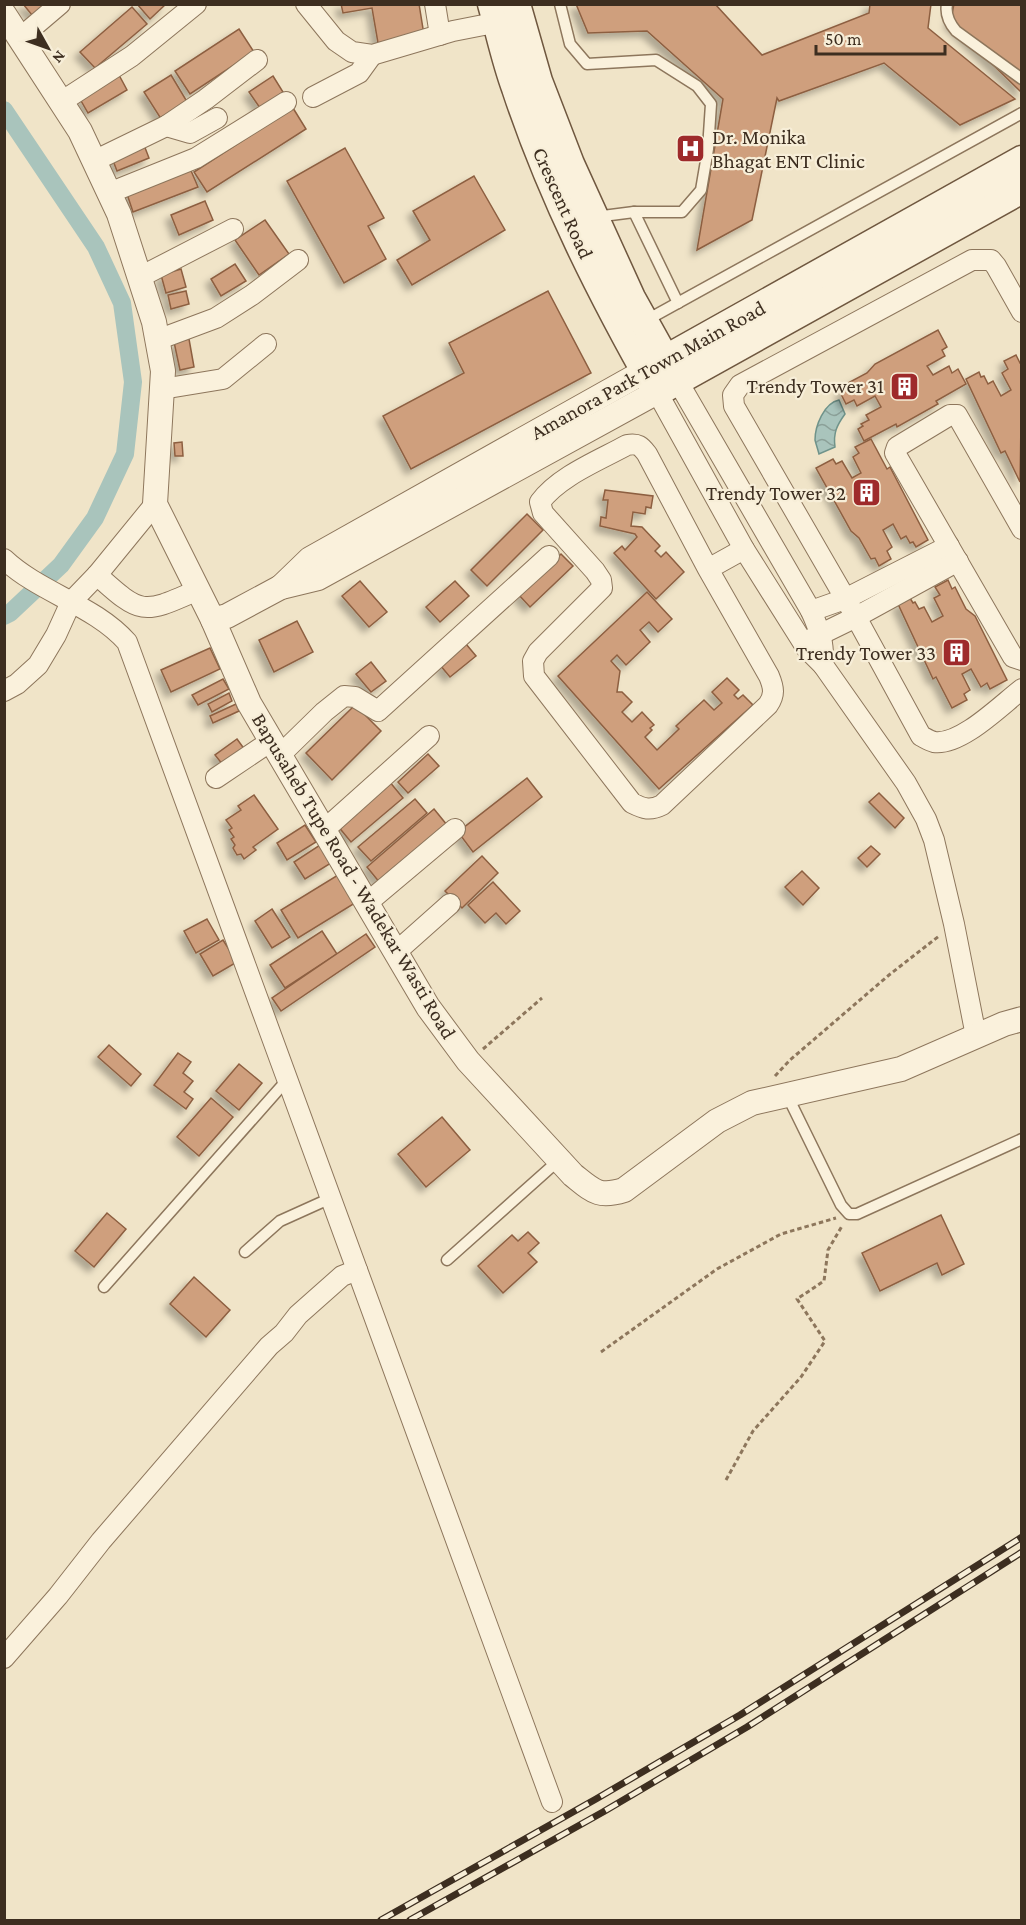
<svg xmlns="http://www.w3.org/2000/svg" width="1026" height="1925" viewBox="0 0 1026 1925" font-family="'Crimson Pro',serif">
<style>
.water{fill:url(#water-waves);stroke:#6f938a;stroke-width:1.5}
.lines{fill:none;stroke-linecap:round;stroke-linejoin:round}
.canal{stroke:#a9c4bc;stroke-width:18}
.building{fill:#cf9f7d;stroke:#8d5f41;stroke-width:1.5;filter:url(#shadow)}
.service-casing{stroke:#8d765c;stroke-width:13}
.minor-casing{stroke:#8d765c;stroke-width:22}
.tertiary-casing{stroke:#8d765c;stroke-width:26}
.secondary-casing{stroke:#6f573f;stroke-width:31}
.path{stroke:#8d765c;stroke-width:3;stroke-dasharray:4.5 3;stroke-linecap:butt}
.service{stroke:#faf1dc;stroke-width:10}
.minor{stroke:#faf1dc;stroke-width:20}
.tertiary{stroke:#faf1dc;stroke-width:24}
.secondary{stroke:#faf1dc;stroke-width:28}
.rail-casing{stroke:#3d2e20;stroke-width:7}
.rail{stroke:#f7eed8;stroke-width:4.5;stroke-dasharray:14;stroke-linecap:butt}
.labels{text-anchor:middle;dominant-baseline:central;stroke-width:4.5;stroke-linejoin:round;paint-order:stroke}
.poi-label{font-size:21px;fill:#3d2e20;stroke:#f7eed8;text-anchor:end}
.street-label{font-size:21px;fill:#3d2e20;stroke:#f7eed8}
</style>
<defs>
<pattern id="water-waves" width="16" height="10" patternUnits="userSpaceOnUse" patternTransform="scale(1.5)"><rect width="16" height="10" fill="#a9c4bc"/><path d="M0 5q4-4 8 0t8 0" fill="none" stroke="#8ba098"/></pattern>
<filter id="shadow"><feDropShadow dx="-5.5" dy="5.5" stdDeviation="3" flood-color="#0004"/></filter>
</defs>
<rect width="100%" height="100%" fill="#f0e4c8"/>
<path class="water" d="M839,400L845,414C837,425 833,433 835,447L819,454C818,450 816,444 815,440C815,426 824,403 839,400Z"/>
<g class="lines">
<polyline class="canal" points="4,110 96,247 122,303 133,382 125,454 95,518 61,565 10,613 4,616"/>
</g>
<g class="building">
<polygon points="23,4 53,4 36,20"/>
<polygon points="137,4 166,4 150,19"/>
<polygon points="341,4 419,4 424,35 378,43 372,8 343,13"/>
<polygon points="576,4 715,4 762,55 869,13 870,4 931,4 928,28 1015,99 960,125 884,63 779,101 777,98 752,220 697,250 723,99 647,31 588,33"/>
<polygon points="954,4 1022,4 1022,93 950,23"/>
<polygon points="132,7 147,24 95,68 80,52"/>
<polygon points="239,29 254,52 190,94 175,71"/>
<polygon points="119,75 127,90 88,113 80,99"/>
<polygon points="171,75 189,105 163,122 144,92"/>
<polygon points="273,76 283,92 260,108 249,92"/>
<polygon points="293,108 306,129 207,192 194,172"/>
<polygon points="144,145 149,158 117,171 112,158"/>
<polygon points="345,148 384,218 368,226 386,259 344,283 287,181"/>
<polygon points="189,166 198,187 133,212 126,191"/>
<polygon points="474,176 505,230 412,285 397,260 430,240 413,211"/>
<polygon points="205,201 213,220 179,235 171,215"/>
<polygon points="265,220 289,254 259,275 235,240"/>
<polygon points="235,264 246,281 221,296 211,279"/>
<polygon points="181,269 186,287 166,293 161,275"/>
<polygon points="186,291 189,304 171,309 168,295"/>
<polygon points="548,291 591,373 411,469 383,416 464,373 449,343"/>
<polygon points="938,330 947,347 942,350 945,356 927,366 933,375 949,366 952,373 958,369 966,384 936,401 938,404 897,427 896,424 864,441 858,429 863,426 861,424 869,420 866,415 881,407 875,396 857,406 854,400 846,404 840,392 848,388 846,384 867,373 875,364"/>
<polygon points="189,339 194,367 180,370 174,342"/>
<polygon points="1016,355 1020,363 1022,362 1020,482 1005,451 1001,453 966,379 979,372 981,377 984,376 988,384 993,381 1001,396 1011,390 1002,373 1008,369 1004,361"/>
<polygon points="871,439 887,469 890,467 928,540 916,547 913,542 910,543 906,536 901,539 893,524 883,530 892,547 887,551 891,559 879,566 875,558 871,559 859,538 851,531 816,468 833,459 836,464 842,461 852,478 861,473 853,457 859,453 855,447"/>
<polygon points="182,442 183,456 175,456 174,443"/>
<polygon points="605,490 653,496 651,508 646,507 645,514 633,512 631,526 642,527 660,546 655,551 661,557 666,552 684,572 656,599 614,553 622,546 625,550 637,537 635,534 600,526 601,517 606,518 608,500 603,500"/>
<polygon points="527,514 543,530 487,586 471,570"/>
<polygon points="561,554 573,566 530,607 518,594"/>
<polygon points="948,580 952,589 955,587 966,609 975,616 1007,680 990,689 987,683 981,687 971,669 962,674 970,690 964,694 967,700 952,708 936,677 933,679 898,604 910,598 913,603 915,602 919,609 924,607 932,622 943,616 934,598 940,595 935,587"/>
<polygon points="360,581 387,612 369,627 342,596"/>
<polygon points="455,581 469,596 440,622 426,607"/>
<polygon points="647,592 672,619 658,632 649,622 640,630 650,642 626,665 617,655 611,661 620,671 617,692 622,692 632,702 622,712 632,722 642,712 654,725 650,728 652,730 645,737 657,750 679,729 676,726 704,700 714,710 722,703 712,692 727,678 739,690 734,695 738,699 743,695 753,705 659,789 558,676"/>
<polygon points="297,621 313,652 274,672 259,640"/>
<polygon points="466,644 476,656 450,677 440,665"/>
<polygon points="210,648 220,669 171,692 161,670"/>
<polygon points="371,662 386,681 371,692 356,674"/>
<polygon points="223,679 229,689 198,705 192,695"/>
<polygon points="229,693 232,701 212,712 208,704"/>
<polygon points="236,704 239,711 213,723 210,716"/>
<polygon points="355,705 381,731 332,780 306,753"/>
<polygon points="237,739 248,754 227,770 215,755"/>
<polygon points="428,754 439,766 408,793 398,782"/>
<polygon points="527,778 542,797 473,852 458,832"/>
<polygon points="389,781 403,798 351,842 337,825"/>
<polygon points="879,793 904,818 895,828 869,802"/>
<polygon points="254,795 278,829 253,847 256,850 244,859 241,854 237,855 233,848 235,845 231,839 234,837 229,830 232,828 226,820 241,810 238,806"/>
<polygon points="415,799 427,813 371,861 358,847"/>
<polygon points="434,809 447,825 380,883 367,867"/>
<polygon points="305,825 316,842 287,860 277,843"/>
<polygon points="320,845 331,863 305,879 294,862"/>
<polygon points="871,846 880,854 867,867 858,858"/>
<polygon points="482,856 498,873 462,908 445,891"/>
<polygon points="802,871 819,888 803,905 785,887"/>
<polygon points="338,875 355,903 298,938 281,910"/>
<polygon points="493,882 520,911 506,924 496,913 485,923 468,905"/>
<polygon points="272,909 290,937 272,948 255,921"/>
<polygon points="207,919 219,940 196,953 184,931"/>
<polygon points="322,931 337,954 285,988 270,965"/>
<polygon points="366,934 375,947 281,1011 272,998"/>
<polygon points="223,940 237,962 213,976 200,954"/>
<polygon points="109,1045 141,1074 131,1086 98,1057"/>
<polygon points="178,1053 191,1062 183,1073 193,1081 184,1092 193,1099 186,1109 154,1085"/>
<polygon points="239,1064 262,1083 239,1110 216,1091"/>
<polygon points="211,1098 233,1117 199,1156 177,1137"/>
<polygon points="442,1117 470,1150 426,1187 398,1154"/>
<polygon points="107,1213 126,1229 94,1267 75,1251"/>
<polygon points="941,1215 964,1264 942,1275 937,1263 880,1291 862,1253"/>
<polygon points="528,1232 539,1243 528,1253 537,1262 503,1293 478,1266 512,1235 518,1241"/>
<polygon points="194,1277 230,1310 206,1337 170,1304"/>
</g>
<g class="lines">
<defs>
<g id="service">
<polyline points="560,4 570,44 587,64 656,60 697,86 711,104 708,149 701,190 682,212 634,212 595,217"/>
<path d="M947,4C945,15 949,23 956,31L1022,79"/>
<polyline points="634,212 678,303"/>
<polyline points="645,321 1022,113"/>
<polyline points="787,1095 841,1205 849,1214 857,1214 1022,1139"/>
<polyline points="245,1252 280,1221 331,1198"/>
<polyline points="447,1260 559,1160"/>
<polyline points="104,1287 287,1080"/>
</g>
<g id="minor">
<polyline points="306,4 336,41 352,52 372,55 453,31 509,20"/>
<polyline points="435,4 440,35"/>
<polyline points="20,38 60,4"/>
<polyline points="313,97 359,73 372,55"/>
<polyline points="61,102 132,56 196,4"/>
<polyline points="166,126 190,133 217,118"/>
<polyline points="94,161 166,126 206,99 257,60"/>
<polyline points="109,193 196,158 286,102"/>
<polyline points="140,277 233,229"/>
<path d="M1022,312L996,266L991,260H972L740,385L733,395L734,406L856,617L921,736C925,738 930,741 934,742C961,746 1002,704 1022,689"/>
<polyline points="157,340 216,318 252,295 298,260"/>
<path d="M677,380L811,611C820,631 824,642 823,665"/>
<polyline points="162,389 223,379 266,344"/>
<polyline points="657,392 744,549 807,649 823,665 906,783 926,819 934,840 954,924 976,1036"/>
<polyline points="1022,529 957,415 950,415 897,447 895,453 1013,657 1022,660"/>
<path d="M4,559C40,593 94,605 127,642L552,1802"/>
<path d="M708,569L769,676C774,688 775,695 768,705L662,805C650,811 644,809 632,803L534,676L533,661L538,652L602,588L601,580L595,571L543,513L540,502C559,476 600,460 627,445C638,443 641,446 647,454L708,569L744,549"/>
<path d="M97,575C142,616 143,614 198,590"/>
<polyline points="811,611 845,599 949,546"/>
<polyline points="811,639 856,617 958,561"/>
<polyline points="4,691 17,684 38,665 56,635 71,602 97,575 155,504"/>
<polyline points="280,755 324,712 344,696 355,697 378,711 549,556"/>
<polyline points="216,778 271,741"/>
<polyline points="324,830 429,736"/>
<polyline points="367,903 455,829"/>
<polyline points="396,952 450,904"/>
<polyline points="4,1658 58,1596 101,1541 269,1346 284,1333 298,1315 342,1276 357,1270"/>
</g>
<g id="tertiary">
<path d="M4,14L80,131L119,214L154,322L163,371L155,504L213,620L249,703L428,1007L468,1061L573,1175C593,1191 598,1198 624,1190L717,1121L752,1103L901,1069L1004,1024L1022,1019"/>
<polyline points="281,587 310,559 645,371"/>
<polyline points="213,620 227,616 281,587 318,578 657,392"/>
</g>
<g id="secondary">
<path d="M492,4C500,32 506,61 516,88C551,194 602,295 657,392L1022,189"/>
<polyline points="516,4 538,81 570,164 631,298 675,377"/>
<polyline points="645,371 1022,160"/>
</g>
</defs>
<use href="#service" class="service-casing"/>
<use href="#minor" class="minor-casing"/>
<use href="#tertiary" class="tertiary-casing"/>
<use href="#secondary" class="secondary-casing"/>
<g class="path">
<polyline points="483,1049 542,998"/>
<polyline points="775,1076 790,1060 889,975 939,936"/>
<polyline points="601,1352 717,1269 781,1234 836,1218"/>
<polyline points="726,1480 753,1431 801,1377 825,1341 797,1299 824,1281 828,1250 842,1226"/>
</g>
<use href="#service" class="service"/>
<use href="#minor" class="minor"/>
<use href="#tertiary" class="tertiary"/>
<use href="#secondary" class="secondary"/>
<defs>
<g id="rail">
<polyline points="381,1920 596,1799 740,1715 1022,1537"/>
<polyline points="410,1920 603,1812 747,1727 1022,1552"/>
</g>
</defs>
<use href="#rail" class="rail-casing"/>
<use href="#rail" class="rail"/>
</g>
<defs>
<symbol id="hospital-square" viewBox="-11 -11 22 22"><rect x="-9" y="-9" width="18" height="18" rx="4" fill="#9e2a2b" stroke="#f7eed8"/><path d="M-5-5h3v3.5h4V-5h3V5h-3V1.5h-4V5h-3Z" fill="#fff"/></symbol>
<symbol id="building-square" viewBox="-11 -11 22 22"><rect x="-9" y="-9" width="18" height="18" rx="4" fill="#9e2a2b" stroke="#f7eed8"/><path d="M-4-6H4V6H1V3H-1V6H-4ZM-2.5-4.3h1.7v1.8h-1.7ZM.8-4.3h1.7v1.8H.8ZM-2.5-1h1.7V.8h-1.7ZM.8-1h1.7V.8H.8Z" fill="#fff"/></symbol>
</defs>
<g fill-rule="evenodd">
<use href="#hospital-square" x="674" y="132" width="33" height="33"/>
<use href="#building-square" x="888" y="370" width="33" height="33"/>
<use href="#building-square" x="850" y="476" width="33" height="33"/>
<use href="#building-square" x="940" y="636" width="33" height="33"/>
</g>
<g class="labels">
<g class="poi-label">
<text x="712" y="137" text-anchor="start">Dr. Monika<tspan x="712" dy="24">Bhagat ENT Clinic</tspan></text>
<text x="884" y="386">Trendy Tower 31</text>
<text x="846" y="493">Trendy Tower 32</text>
<text x="936" y="653">Trendy Tower 33</text>
</g>
<g class="street-label">
<text transform="translate(563 203) rotate(66)">Crescent Road</text>
<text transform="translate(648 370) rotate(-29)">Amanora Park Town Main Road</text>
<text transform="translate(354 876) rotate(59)">Bapusaheb Tupe Road - Wadekar Wasti Road</text>
</g>
</g>
<rect width="1026" height="1925" fill="none" stroke="#3d2e20" stroke-width="12"/>
<g transform="translate(48 48) rotate(130)" stroke="#f7eed8" stroke-width="4.5" paint-order="stroke">
<path d="M0-4.5L10 22L0 15L-10 22Z" fill="#3d2e20"/>
<text y="-9" font-size="16" font-weight="bold" text-anchor="middle" fill="#3d2e20">N</text>
</g>
<path d="M816 45v9h129v-9" fill="none" stroke="#3d2e20" stroke-width="3"/>
<text x="825" y="45" font-size="18" fill="#3d2e20" stroke="#f7eed8" stroke-width="4.5" paint-order="stroke">50 m</text>
</svg>
